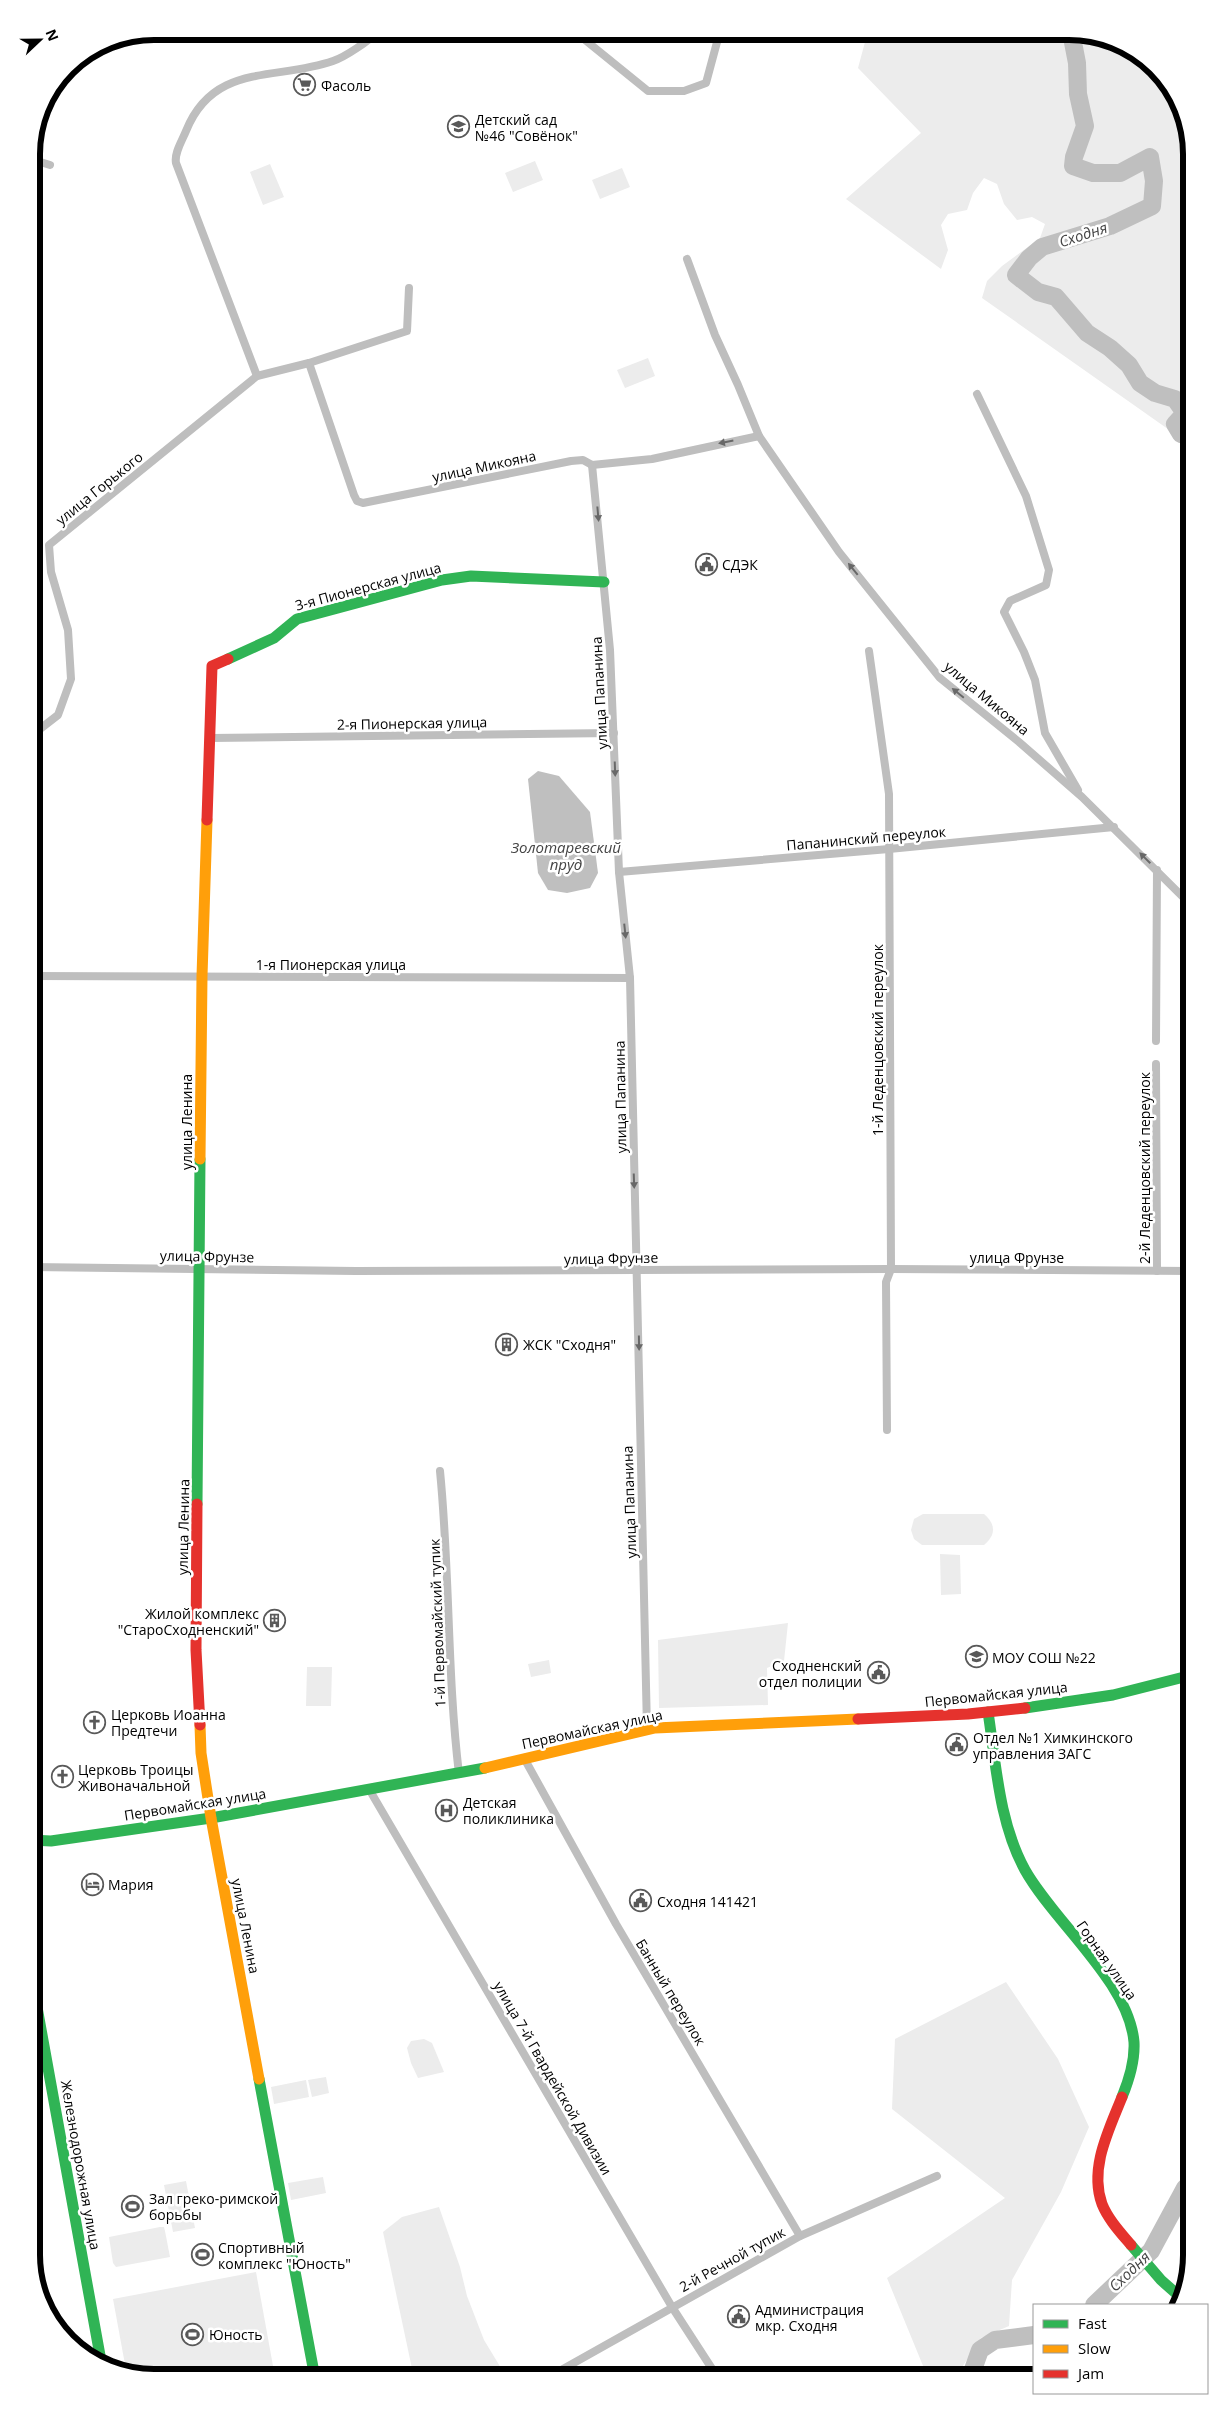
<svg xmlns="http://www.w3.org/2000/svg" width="1223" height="2409" viewBox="0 0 1223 2409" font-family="'Open Sans',sans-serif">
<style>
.green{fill:#ececec}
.water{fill:#bfbfbf}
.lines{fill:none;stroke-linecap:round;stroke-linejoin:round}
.river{stroke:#bfbfbf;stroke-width:18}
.street{stroke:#bebebe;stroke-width:8}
.fast{stroke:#30b455;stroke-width:11}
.slow{stroke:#ff9f0a;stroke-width:11}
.jam{stroke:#e5322d;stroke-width:11}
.oneway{fill:#686868}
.labels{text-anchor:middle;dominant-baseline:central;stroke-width:5;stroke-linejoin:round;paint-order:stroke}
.poi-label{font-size:14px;fill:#000;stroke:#fff;text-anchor:start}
.street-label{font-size:14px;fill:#000;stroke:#fff}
.water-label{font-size:15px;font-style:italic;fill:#444;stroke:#fff}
.rim{fill:none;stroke:#000;stroke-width:6}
</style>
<rect width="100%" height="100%" fill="#fff"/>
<g class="green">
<polygon points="868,31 1057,32 1059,41 1081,39 1081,33 1143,57 1182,107 1192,154 1192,446 982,298 987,281 1002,266 1040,238 1045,224 1032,217 1017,220 1004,204 997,184 984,178 973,193 967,210 948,214 941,225 948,250 941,269 846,199 921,133 858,68"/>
<polygon points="535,161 543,180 513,192 505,173"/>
<polygon points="270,164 284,197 263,205 250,172"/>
<polygon points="622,168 630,187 600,199 592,180"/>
<polygon points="648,358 655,376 625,388 617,370"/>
<path d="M923,1514H984C996,1524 996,1535 984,1545H922L914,1539L911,1530L914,1519Z"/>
<polygon points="940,1554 960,1555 961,1594 941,1595"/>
<polygon points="788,1623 784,1661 767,1668 768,1705 659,1708 658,1640"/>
<polygon points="549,1660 551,1673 531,1677 528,1664"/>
<polygon points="307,1667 332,1667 331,1706 306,1706"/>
<polygon points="1006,1982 1058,2059 1089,2127 1061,2192 1012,2280 1009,2326 981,2338 955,2378 928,2378 887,2278 1005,2198 892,2109 895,2039"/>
<polygon points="424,2039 432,2043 444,2072 418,2078 411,2063 407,2048 411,2041"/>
<polygon points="326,2077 329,2093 312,2097 308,2080"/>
<polygon points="306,2080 309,2097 274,2104 271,2087"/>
<polygon points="323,2177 326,2193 291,2200 288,2183"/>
<polygon points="186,2181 195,2228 173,2232 164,2185"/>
<polygon points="439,2207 460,2267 467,2296 484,2340 507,2378 414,2378 383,2232 402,2217"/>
<polygon points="160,2227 164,2227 165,2231 170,2257 116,2267 113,2263 109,2237"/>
<polygon points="256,2272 275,2377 147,2378 126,2370 113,2299"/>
</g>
<polygon class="water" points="538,771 559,776 590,812 598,873 590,888 567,893 548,890 538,873 528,779"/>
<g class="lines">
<g class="river">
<polyline points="1071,32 1077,63 1078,94 1085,126 1074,157 1073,166 1093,173 1120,173 1150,157 1154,181 1152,206 1110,226 1042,247 1029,258 1016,275 1038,292 1056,297 1087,333 1110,348 1129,365 1140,383 1155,393 1175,399 1185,413 1175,424 1181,434 1192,437"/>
<polyline points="1094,2305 1151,2251 1185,2188 1192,2182"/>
<polyline points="970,2378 980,2350 995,2340 1034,2335"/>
</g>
<g class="street">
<polyline points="355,31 372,37"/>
<polyline points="574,31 648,91 684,91 706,83 720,31"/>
<polyline points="31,159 50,165"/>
<polyline points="687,259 715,335 738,385 759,436"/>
<polyline points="309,363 354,495 357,501 363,503 571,461 583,460 592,465 652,459 759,436 839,552 940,678 1019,742 1082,797 1192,906"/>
<path d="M257,376L176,163C174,153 182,141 186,131C214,62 276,81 333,61C345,57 369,41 378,31"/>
<polyline points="977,394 1026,496 1049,570 1046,585 1010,601 1004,612 1024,652 1035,680 1045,733 1078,790"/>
<polyline points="592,465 610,650 619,872 630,978 647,1729"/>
<polyline points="869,651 889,794 891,1269 886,1282 887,1430"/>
<polyline points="31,736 58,715 71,679 68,630 51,572 49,545 257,376 309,363 407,331 409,288"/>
<polyline points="210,738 614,733"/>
<polyline points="619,872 889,849 1114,827"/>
<polyline points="31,976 630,978"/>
<polyline points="1156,1041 1157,870"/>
<polyline points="1156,1064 1157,1271"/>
<polyline points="31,1267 356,1271 891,1269 1192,1271"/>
<path d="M440,1471C450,1572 447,1674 459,1774"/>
<polyline points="524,1758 616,1924 800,2236"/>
<polyline points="369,1789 672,2307 718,2378"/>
<polyline points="547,2378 800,2236 937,2176"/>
</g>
<g class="fast">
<polyline points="228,659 274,638 297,619 442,580 471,576 604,582"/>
<polyline points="197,1504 200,1159"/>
<polyline points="1025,1708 1113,1695 1192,1675"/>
<path d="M988,1712C996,1764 999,1823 1025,1870C1054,1922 1129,1982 1134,2042C1135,2061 1129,2080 1122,2097"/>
<polyline points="31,1840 51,1841 211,1818 485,1768"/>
<polyline points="31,1974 101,2361"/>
<polyline points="259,2079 315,2378"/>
<polyline points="1131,2245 1161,2280 1179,2296"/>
</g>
<g class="slow">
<polyline points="200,1159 202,976 207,820"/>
<polyline points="200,1725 201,1753 211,1818 259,2079"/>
<polyline points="485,1768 655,1728 858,1719"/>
</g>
<g class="jam">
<polyline points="207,820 212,666 228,659"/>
<polyline points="197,1504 196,1650 200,1725"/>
<polyline points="858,1719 968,1714 1025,1708"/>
<path d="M1122,2097C1109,2130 1089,2168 1102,2204C1108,2219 1120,2232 1131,2245"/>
</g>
</g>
<defs><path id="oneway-solid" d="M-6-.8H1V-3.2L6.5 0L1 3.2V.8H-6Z" transform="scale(1.25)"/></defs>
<g class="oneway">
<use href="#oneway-solid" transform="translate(726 442) rotate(169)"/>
<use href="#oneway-solid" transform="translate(598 514) rotate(85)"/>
<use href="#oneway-solid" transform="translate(853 569) rotate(-129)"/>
<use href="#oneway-solid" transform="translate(958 693) rotate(-141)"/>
<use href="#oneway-solid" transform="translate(615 769) rotate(88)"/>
<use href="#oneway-solid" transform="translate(1145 858) rotate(-135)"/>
<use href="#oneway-solid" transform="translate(625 931) rotate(84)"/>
<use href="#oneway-solid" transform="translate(634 1181) rotate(88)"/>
<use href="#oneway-solid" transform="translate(639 1343) rotate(89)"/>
</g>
<defs>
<symbol id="supermarket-ring" viewBox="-11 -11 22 22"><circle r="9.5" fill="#fff" stroke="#595959" stroke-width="1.5"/><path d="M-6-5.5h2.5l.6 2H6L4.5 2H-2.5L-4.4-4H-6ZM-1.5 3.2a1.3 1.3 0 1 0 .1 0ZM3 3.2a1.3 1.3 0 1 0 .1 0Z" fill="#595959"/></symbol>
<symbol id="school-ring" viewBox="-11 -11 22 22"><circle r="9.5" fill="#fff" stroke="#595959" stroke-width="1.5"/><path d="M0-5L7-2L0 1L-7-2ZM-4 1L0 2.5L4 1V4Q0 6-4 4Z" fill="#595959"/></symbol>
<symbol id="civic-ring" viewBox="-11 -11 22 22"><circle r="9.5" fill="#fff" stroke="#595959" stroke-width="1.5"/><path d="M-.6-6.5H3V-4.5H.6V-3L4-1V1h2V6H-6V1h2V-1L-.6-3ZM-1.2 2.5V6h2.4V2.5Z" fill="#595959"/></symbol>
<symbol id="building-ring" viewBox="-11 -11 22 22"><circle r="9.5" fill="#fff" stroke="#595959" stroke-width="1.5"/><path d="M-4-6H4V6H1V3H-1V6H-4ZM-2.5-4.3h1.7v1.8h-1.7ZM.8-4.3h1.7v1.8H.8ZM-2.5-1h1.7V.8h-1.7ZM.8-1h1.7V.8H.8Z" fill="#595959"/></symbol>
<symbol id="church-ring" viewBox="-11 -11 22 22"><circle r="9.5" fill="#fff" stroke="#595959" stroke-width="1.5"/><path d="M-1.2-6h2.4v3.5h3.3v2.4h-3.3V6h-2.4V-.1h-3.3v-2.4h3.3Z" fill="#595959"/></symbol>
<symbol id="hospital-ring" viewBox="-11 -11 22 22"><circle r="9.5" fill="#fff" stroke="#595959" stroke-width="1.5"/><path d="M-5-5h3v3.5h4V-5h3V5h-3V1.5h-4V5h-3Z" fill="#595959"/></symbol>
<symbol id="hotel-ring" viewBox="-11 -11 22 22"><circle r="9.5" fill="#fff" stroke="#595959" stroke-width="1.5"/><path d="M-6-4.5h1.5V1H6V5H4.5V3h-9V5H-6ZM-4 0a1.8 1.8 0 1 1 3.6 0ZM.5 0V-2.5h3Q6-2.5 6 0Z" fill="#595959"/></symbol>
<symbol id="stadium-ring" viewBox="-11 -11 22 22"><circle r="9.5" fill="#fff" stroke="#595959" stroke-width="1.5"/><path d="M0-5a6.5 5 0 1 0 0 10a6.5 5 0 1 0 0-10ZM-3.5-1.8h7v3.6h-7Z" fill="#595959"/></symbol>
</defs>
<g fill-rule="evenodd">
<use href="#supermarket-ring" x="292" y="72" width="25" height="25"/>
<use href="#school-ring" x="446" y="114" width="25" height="25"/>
<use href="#civic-ring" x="694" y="552" width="25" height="25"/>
<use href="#building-ring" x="494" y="1332" width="25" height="25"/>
<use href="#building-ring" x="262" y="1608" width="25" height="25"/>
<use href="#school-ring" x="964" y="1644" width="25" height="25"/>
<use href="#civic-ring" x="866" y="1660" width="25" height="25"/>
<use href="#church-ring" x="82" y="1710" width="25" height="25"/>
<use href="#civic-ring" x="944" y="1732" width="25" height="25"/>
<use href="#church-ring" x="50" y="1764" width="25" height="25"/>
<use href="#hospital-ring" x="434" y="1798" width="25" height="25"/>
<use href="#hotel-ring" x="80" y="1872" width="25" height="25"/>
<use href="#civic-ring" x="628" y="1888" width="25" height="25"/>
<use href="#stadium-ring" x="120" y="2194" width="25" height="25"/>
<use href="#stadium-ring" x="190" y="2242" width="25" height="25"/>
<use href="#civic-ring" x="726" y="2304" width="25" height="25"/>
<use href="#stadium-ring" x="180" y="2322" width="25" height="25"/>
</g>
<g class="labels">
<g class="poi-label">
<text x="321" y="85">Фасоль</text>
<text x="475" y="119">Детский сад<tspan x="475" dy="16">№46 "Совёнок"</tspan></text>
<text x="722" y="564">СДЭК</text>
<text x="523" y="1344">ЖСК "Сходня"</text>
<text x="259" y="1613" text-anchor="end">Жилой комплекс<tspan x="259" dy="16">"СтароСходненский"</tspan></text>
<text x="992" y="1657">МОУ СОШ №22</text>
<text x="862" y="1665" text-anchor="end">Сходненский<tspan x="862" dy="16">отдел полиции</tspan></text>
<text x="111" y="1714">Церковь Иоанна<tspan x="111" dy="16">Предтечи</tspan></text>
<text x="973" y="1737">Отдел №1 Химкинского<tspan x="973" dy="16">управления ЗАГС</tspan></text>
<text x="78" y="1769">Церковь Троицы<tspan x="78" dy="16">Живоначальной</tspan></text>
<text x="463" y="1802">Детская<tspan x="463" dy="16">поликлиника</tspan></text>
<text x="108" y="1884">Мария</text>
<text x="657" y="1901">Сходня 141421</text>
<text x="149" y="2198">Зал греко-римской<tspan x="149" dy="16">борьбы</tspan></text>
<text x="218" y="2247">Спортивный<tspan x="218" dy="16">комплекс "Юность"</tspan></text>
<text x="755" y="2309">Администрация<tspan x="755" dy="16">мкр. Сходня</tspan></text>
<text x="209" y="2334">Юность</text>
</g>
<g class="street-label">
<text transform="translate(484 466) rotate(-12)">улица Микояна</text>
<text transform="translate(99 488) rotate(-39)">улица Горького</text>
<text transform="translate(368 586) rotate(-15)">3-я Пионерская улица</text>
<text transform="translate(599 693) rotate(-93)">улица Папанина</text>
<text transform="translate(987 698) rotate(40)">улица Микояна</text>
<text transform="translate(412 723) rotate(-1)">2-я Пионерская улица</text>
<text transform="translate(866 838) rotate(-5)">Папанинский переулок</text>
<text x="331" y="964">1-я Пионерская улица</text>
<text transform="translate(877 1040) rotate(-90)">1-й Леденцовский переулок</text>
<text transform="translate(620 1097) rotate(-91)">улица Папанина</text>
<text transform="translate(186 1122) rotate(-90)">улица Ленина</text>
<text transform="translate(1144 1168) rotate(-90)">2-й Леденцовский переулок</text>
<text transform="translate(207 1256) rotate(1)">улица Фрунзе</text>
<text x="1017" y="1257">улица Фрунзе</text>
<text transform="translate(611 1258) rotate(-1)">улица Фрунзе</text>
<text transform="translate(629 1502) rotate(-92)">улица Папанина</text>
<text transform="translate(183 1527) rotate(-89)">улица Ленина</text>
<text transform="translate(437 1623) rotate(-92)">1-й Первомайский тупик</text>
<text transform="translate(996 1694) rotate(-6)">Первомайская улица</text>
<text transform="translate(592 1729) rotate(-12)">Первомайская улица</text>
<text transform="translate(195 1804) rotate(-9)">Первомайская улица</text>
<text transform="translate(246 1926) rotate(79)">улица Ленина</text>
<text transform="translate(1107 1960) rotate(55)">Горная улица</text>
<text transform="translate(671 1992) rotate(59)">Банный переулок</text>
<text transform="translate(553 2078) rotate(60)">улица 7-й Гвардейской Дивизии</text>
<text transform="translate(81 2165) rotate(80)">Железнодорожная улица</text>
<text transform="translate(732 2259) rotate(-29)">2-й Речной тупик</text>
</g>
<g class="water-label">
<text transform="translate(1083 234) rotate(-18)">Сходня</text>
<text x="566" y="847">Золотаревский<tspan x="566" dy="17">пруд</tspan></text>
<text transform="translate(1129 2271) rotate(-44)">Сходня</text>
</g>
</g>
<path d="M0 0H1223V2409H0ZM154 40H1069A114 114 0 0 1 1183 154V2255A114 114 0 0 1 1069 2369H154A114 114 0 0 1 40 2255V154A114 114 0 0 1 154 40Z" fill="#fff" fill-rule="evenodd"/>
<path class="rim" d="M154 40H1069A114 114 0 0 1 1183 154V2255A114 114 0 0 1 1069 2369H154A114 114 0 0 1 40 2255V154A114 114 0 0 1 154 40Z"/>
<rect x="1033" y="2304" width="175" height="90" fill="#ffffff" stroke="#999999"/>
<rect x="1043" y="2320" width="25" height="8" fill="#30b455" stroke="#999999"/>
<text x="1078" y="2329" font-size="15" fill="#000000">Fast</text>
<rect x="1043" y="2345" width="25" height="8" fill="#ff9f0a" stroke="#999999"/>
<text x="1078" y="2354" font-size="15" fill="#000000">Slow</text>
<rect x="1043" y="2370" width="25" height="8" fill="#e5322d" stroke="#999999"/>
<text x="1078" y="2379" font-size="15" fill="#000000">Jam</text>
<g transform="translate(40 40) rotate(68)" stroke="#ffffff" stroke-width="4" paint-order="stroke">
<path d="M0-4L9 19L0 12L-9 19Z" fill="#000000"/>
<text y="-8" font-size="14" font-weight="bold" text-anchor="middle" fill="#000000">N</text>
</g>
</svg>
